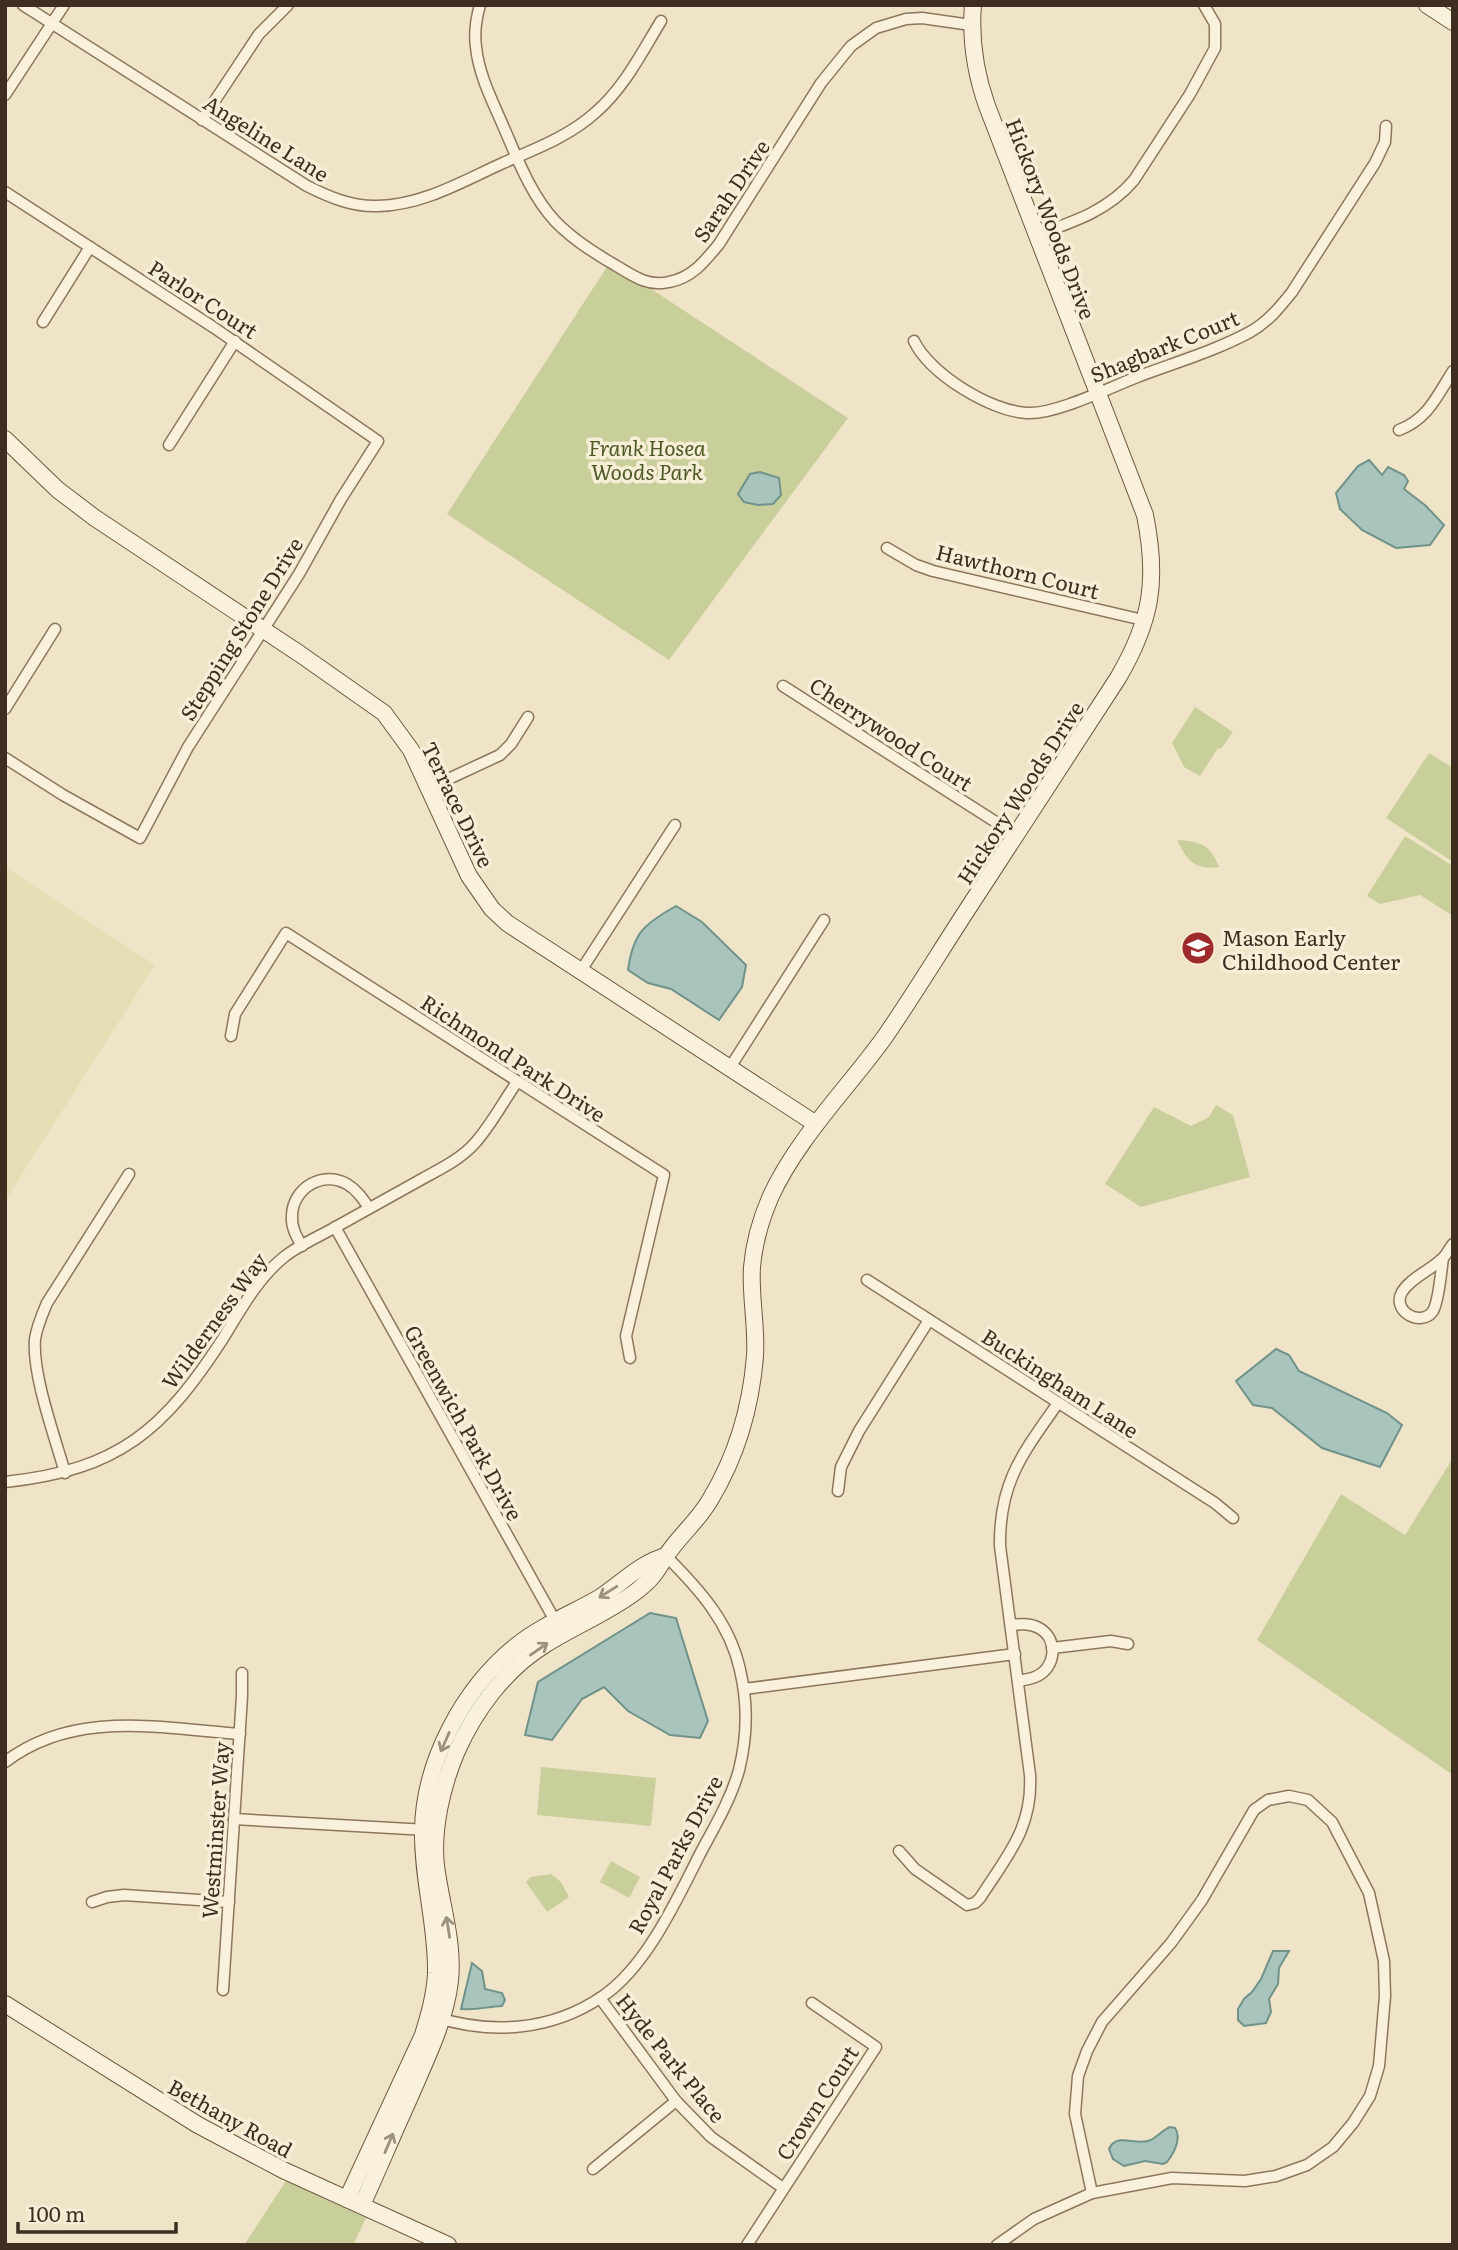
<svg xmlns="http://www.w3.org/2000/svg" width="1458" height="2250" viewBox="0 0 1458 2250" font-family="Literata,serif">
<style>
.farmland{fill:#e6deb5}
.green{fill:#c9cf9b}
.water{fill:#a9c4bc;stroke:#6f938a;stroke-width:2}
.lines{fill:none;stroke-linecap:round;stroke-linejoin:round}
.street-casing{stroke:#8d765c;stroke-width:13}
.secondary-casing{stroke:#6f573f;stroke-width:18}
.street{stroke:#faf1dc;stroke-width:10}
.secondary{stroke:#faf1dc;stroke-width:16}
.oneway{stroke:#9c907e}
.labels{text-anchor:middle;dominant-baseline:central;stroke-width:7;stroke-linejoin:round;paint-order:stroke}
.street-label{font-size:21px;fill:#3d2e20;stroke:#f7eed8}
.park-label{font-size:21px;font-style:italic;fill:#4d5a26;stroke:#f7eed8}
.poi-label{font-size:21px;fill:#3d2e20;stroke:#f7eed8;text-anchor:start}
</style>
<rect width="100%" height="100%" fill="#f0e4c8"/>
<polygon class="farmland" points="5,867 155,965 8,1196 5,1194"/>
<g class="green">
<polygon points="610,262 848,418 669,660 447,514"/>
<polygon points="1195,707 1233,732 1221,749 1218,748 1200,776 1184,767 1172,743"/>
<polygon points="1429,753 1453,768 1453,862 1386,818"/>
<polygon points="1405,836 1453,866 1453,916 1420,895 1380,904 1367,896"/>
<path d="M1177,840C1199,841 1210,844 1219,867C1195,870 1187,861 1177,840Z"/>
<polygon points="1216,1105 1233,1115 1250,1177 1141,1207 1105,1184 1154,1107 1191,1126 1209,1117"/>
<polygon points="1453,1458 1453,1775 1257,1640 1341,1494 1405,1535"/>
<polygon points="541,1767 656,1778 651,1826 537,1815"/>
<polygon points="611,1861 640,1877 629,1898 600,1882"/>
<polygon points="551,1874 561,1882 569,1897 547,1912 526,1882 531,1877"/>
<polygon points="286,2181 366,2218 353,2245 244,2245"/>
</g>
<g class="water">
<polygon points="1369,460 1382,475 1388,467 1404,475 1408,481 1404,489 1426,506 1444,525 1430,545 1396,548 1362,530 1340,509 1336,493 1358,466"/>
<polygon points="760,472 779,478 781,495 773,504 758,505 744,502 738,494 750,474"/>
<path d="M676,906L702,922L746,965L742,987L719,1020L671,989L648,983L628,970C633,933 644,924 676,906Z"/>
<polygon points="1276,1349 1289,1355 1299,1371 1387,1413 1402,1425 1380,1467 1322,1448 1272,1408 1253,1405 1236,1381"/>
<polygon points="650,1613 676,1618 708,1721 700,1738 670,1735 628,1711 604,1687 582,1699 552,1740 525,1735 538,1682"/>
<polygon points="1273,1951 1289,1951 1279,1968 1278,1984 1269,1999 1271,2012 1266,2023 1244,2026 1238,2020 1238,2009 1244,1999 1252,1992 1261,1979"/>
<path d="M472,1963L482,1971L485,1989L502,1993L505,2000L502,2006C486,2007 478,2010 461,2009Z"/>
<path d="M1170,2127L1175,2128C1182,2138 1174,2153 1167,2162L1163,2164L1145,2161L1124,2166L1113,2159L1109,2149C1117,2131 1136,2147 1151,2140C1158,2136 1163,2130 1170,2127Z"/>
</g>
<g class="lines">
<defs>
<g id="street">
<path d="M23,5L307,186C329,197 352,207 378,206C423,205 463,181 503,163C535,149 570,136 596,112C624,88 642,52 661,21"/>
<path d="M480,5C476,19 474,33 476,47C479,76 493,102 504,128C518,160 531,195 555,221C572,239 594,253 615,265C633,276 648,287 669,282C692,278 705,261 719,244L821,83L851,46L876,28L906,19L922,18L971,25"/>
<polyline points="5,95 64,5"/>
<polyline points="202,120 259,34 288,5"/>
<polyline points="5,192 213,327 378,441 341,499 299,574 188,747 140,838 63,795 5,758"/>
<path d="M1036,235C1073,222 1108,211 1134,180L1190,94L1215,48V24L1204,5"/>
<polyline points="43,322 90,247"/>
<path d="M914,341C930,374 990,411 1027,413C1054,415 1109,388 1137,377C1174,363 1215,351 1250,332C1268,322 1280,307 1292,292L1375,163L1385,142L1386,126"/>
<path d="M1399,430C1428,419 1437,396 1453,371"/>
<polyline points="169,445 235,341"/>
<polyline points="887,548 916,565 933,571 1143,620"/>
<polyline points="783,686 1016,835"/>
<polyline points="5,709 55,629"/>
<polyline points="429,788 500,755 511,744 528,717"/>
<polyline points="580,972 675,825"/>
<polyline points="231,1036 235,1014 286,933 664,1175 626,1336 630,1358"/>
<polyline points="729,1069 824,920"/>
<polyline points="335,1227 558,1626"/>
<path d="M302,1246C296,1236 291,1227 292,1215C293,1188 323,1170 347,1184C357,1190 363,1199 369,1208"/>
<path d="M1443,1258C1441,1271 1439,1301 1433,1311C1421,1328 1391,1311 1402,1292C1411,1277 1432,1270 1444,1257C1447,1253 1450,1248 1453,1244"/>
<polyline points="867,1280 1215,1503 1233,1518"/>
<path d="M65,1473C55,1437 32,1375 35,1339C37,1326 42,1315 47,1303L129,1174"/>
<path d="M5,1482C119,1470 164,1430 224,1337C241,1309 258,1278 284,1257C299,1245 318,1237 334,1228C364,1211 393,1195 422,1179C440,1169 461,1159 475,1143C491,1125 503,1102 517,1082"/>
<polyline points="838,1491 841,1467 859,1431 929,1320"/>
<path d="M1011,1625C1020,1624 1030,1623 1039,1628C1059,1639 1056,1669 1035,1677C1030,1679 1024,1680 1018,1681"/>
<polyline points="1052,1648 1111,1641 1128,1644"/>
<polyline points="744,1689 1015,1654"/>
<path d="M5,1762C74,1709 160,1728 240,1734"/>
<polygon points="1289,1796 1308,1800 1332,1822 1369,1893 1384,1961 1385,1996 1379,2066 1370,2096 1353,2123 1333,2147 1307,2165 1276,2176 1245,2181 1172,2178 1092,2193 1075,2114 1078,2076 1087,2051 1102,2022 1171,1943 1202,1900 1254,1810 1268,1800"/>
<polyline points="234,1819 427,1830"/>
<path d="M899,1851L915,1869L967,1905L975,1903L980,1898C1007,1856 1033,1828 1030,1775L1000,1546C999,1482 1023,1453 1058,1403"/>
<polyline points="92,1902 107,1897 124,1895 229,1902"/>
<polyline points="223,1990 242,1696 242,1673"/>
<polyline points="600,1998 676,2101 711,2137 783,2188"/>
<path d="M435,2017C492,2035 552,2031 603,1996C647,1966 677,1899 701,1852C715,1826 731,1799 739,1770C747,1738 748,1703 740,1670C730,1623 699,1589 666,1556"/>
<polyline points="593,2169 676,2101"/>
<polyline points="747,2245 876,2047 812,2003"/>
<polyline points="997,2245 1034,2219 1092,2193"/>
</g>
<g id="secondary">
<polyline points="1427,5 1453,22"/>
<polyline points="5,439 58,490 95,518 300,654 384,713 411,750 469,876 492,909 507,923 816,1124"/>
<polyline points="5,2004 198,2125 283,2170 448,2245"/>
<path d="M347,2199L423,2035C429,2015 435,1995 436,1973C437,1925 422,1879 423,1830C424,1762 463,1689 516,1646C541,1626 571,1614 599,1598C621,1584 640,1563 666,1556"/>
<path d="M362,2205C378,2170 393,2134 409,2099C425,2061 445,2023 450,1981C454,1941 441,1905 436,1866C432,1829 442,1787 456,1753C475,1710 505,1669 546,1644C576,1625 610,1612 638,1590C654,1577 656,1572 666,1556C679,1536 698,1521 710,1500C736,1457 751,1406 755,1356C757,1326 750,1296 752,1267C754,1244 761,1219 770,1198C796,1140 847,1089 884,1038C913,996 939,953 967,910C1017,833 1068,756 1118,678C1152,620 1158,580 1145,515L987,106C975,72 970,41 973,5"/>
</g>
</defs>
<use href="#street" class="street-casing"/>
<use href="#secondary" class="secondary-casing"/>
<use href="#street" class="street"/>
<use href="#secondary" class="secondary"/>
</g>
<defs><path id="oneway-shaft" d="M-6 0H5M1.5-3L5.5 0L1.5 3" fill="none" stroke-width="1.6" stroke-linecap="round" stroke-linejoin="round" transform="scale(1.75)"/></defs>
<g class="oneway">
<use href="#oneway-shaft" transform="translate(608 1592) rotate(148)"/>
<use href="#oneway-shaft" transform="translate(539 1649) rotate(-35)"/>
<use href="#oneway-shaft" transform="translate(445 1742) rotate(114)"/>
<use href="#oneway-shaft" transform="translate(448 1927) rotate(-99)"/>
<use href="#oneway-shaft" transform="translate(389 2143) rotate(-67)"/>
</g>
<defs>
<symbol id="school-disc" viewBox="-11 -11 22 22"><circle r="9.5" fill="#9e2a2b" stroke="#f7eed8"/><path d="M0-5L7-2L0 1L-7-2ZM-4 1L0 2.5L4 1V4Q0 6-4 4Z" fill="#fff"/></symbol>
</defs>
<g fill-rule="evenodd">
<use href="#school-disc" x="1179" y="929" width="38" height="38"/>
</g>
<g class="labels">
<g class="street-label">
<text transform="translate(267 137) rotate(32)">Angeline Lane</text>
<text transform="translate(730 190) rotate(-56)">Sarah Drive</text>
<text transform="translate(1052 218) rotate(69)">Hickory Woods Drive</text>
<text transform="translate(204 298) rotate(33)">Parlor Court</text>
<text transform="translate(1164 345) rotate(-22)">Shagbark Court</text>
<text transform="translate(1018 570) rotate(14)">Hawthorn Court</text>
<text transform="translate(240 628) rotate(-58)">Stepping Stone Drive</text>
<text transform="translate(892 733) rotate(33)">Cherrywood Court</text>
<text transform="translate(1019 792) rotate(-57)">Hickory Woods Drive</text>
<text transform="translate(459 804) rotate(64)">Terrace Drive</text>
<text transform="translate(514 1057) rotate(33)">Richmond Park Drive</text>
<text transform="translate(213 1320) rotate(-54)">Wilderness Way</text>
<text transform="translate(1061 1382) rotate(33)">Buckingham Lane</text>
<text transform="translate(465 1422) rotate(61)">Greenwich Park Drive</text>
<text transform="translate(214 1830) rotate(-86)">Westminster Way</text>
<text transform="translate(674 1854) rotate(-62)">Royal Parks Drive</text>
<text transform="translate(672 2057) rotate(51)">Hyde Park Place</text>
<text transform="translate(816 2102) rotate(-57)">Crown Court</text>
<text transform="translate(231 2117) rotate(29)">Bethany Road</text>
</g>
<g class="park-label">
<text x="647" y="446">Frank Hosea<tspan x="647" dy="24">Woods Park</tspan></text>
</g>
<g class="poi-label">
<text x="1222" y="936">Mason Early<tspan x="1222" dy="24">Childhood Center</tspan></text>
</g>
</g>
<rect width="1458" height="2250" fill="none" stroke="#3d2e20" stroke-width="14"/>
<path d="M18 2222v10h158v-10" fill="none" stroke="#3d2e20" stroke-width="3.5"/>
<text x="28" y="2222" font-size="21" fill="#3d2e20" stroke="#f7eed8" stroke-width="5" paint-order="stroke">100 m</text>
</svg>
